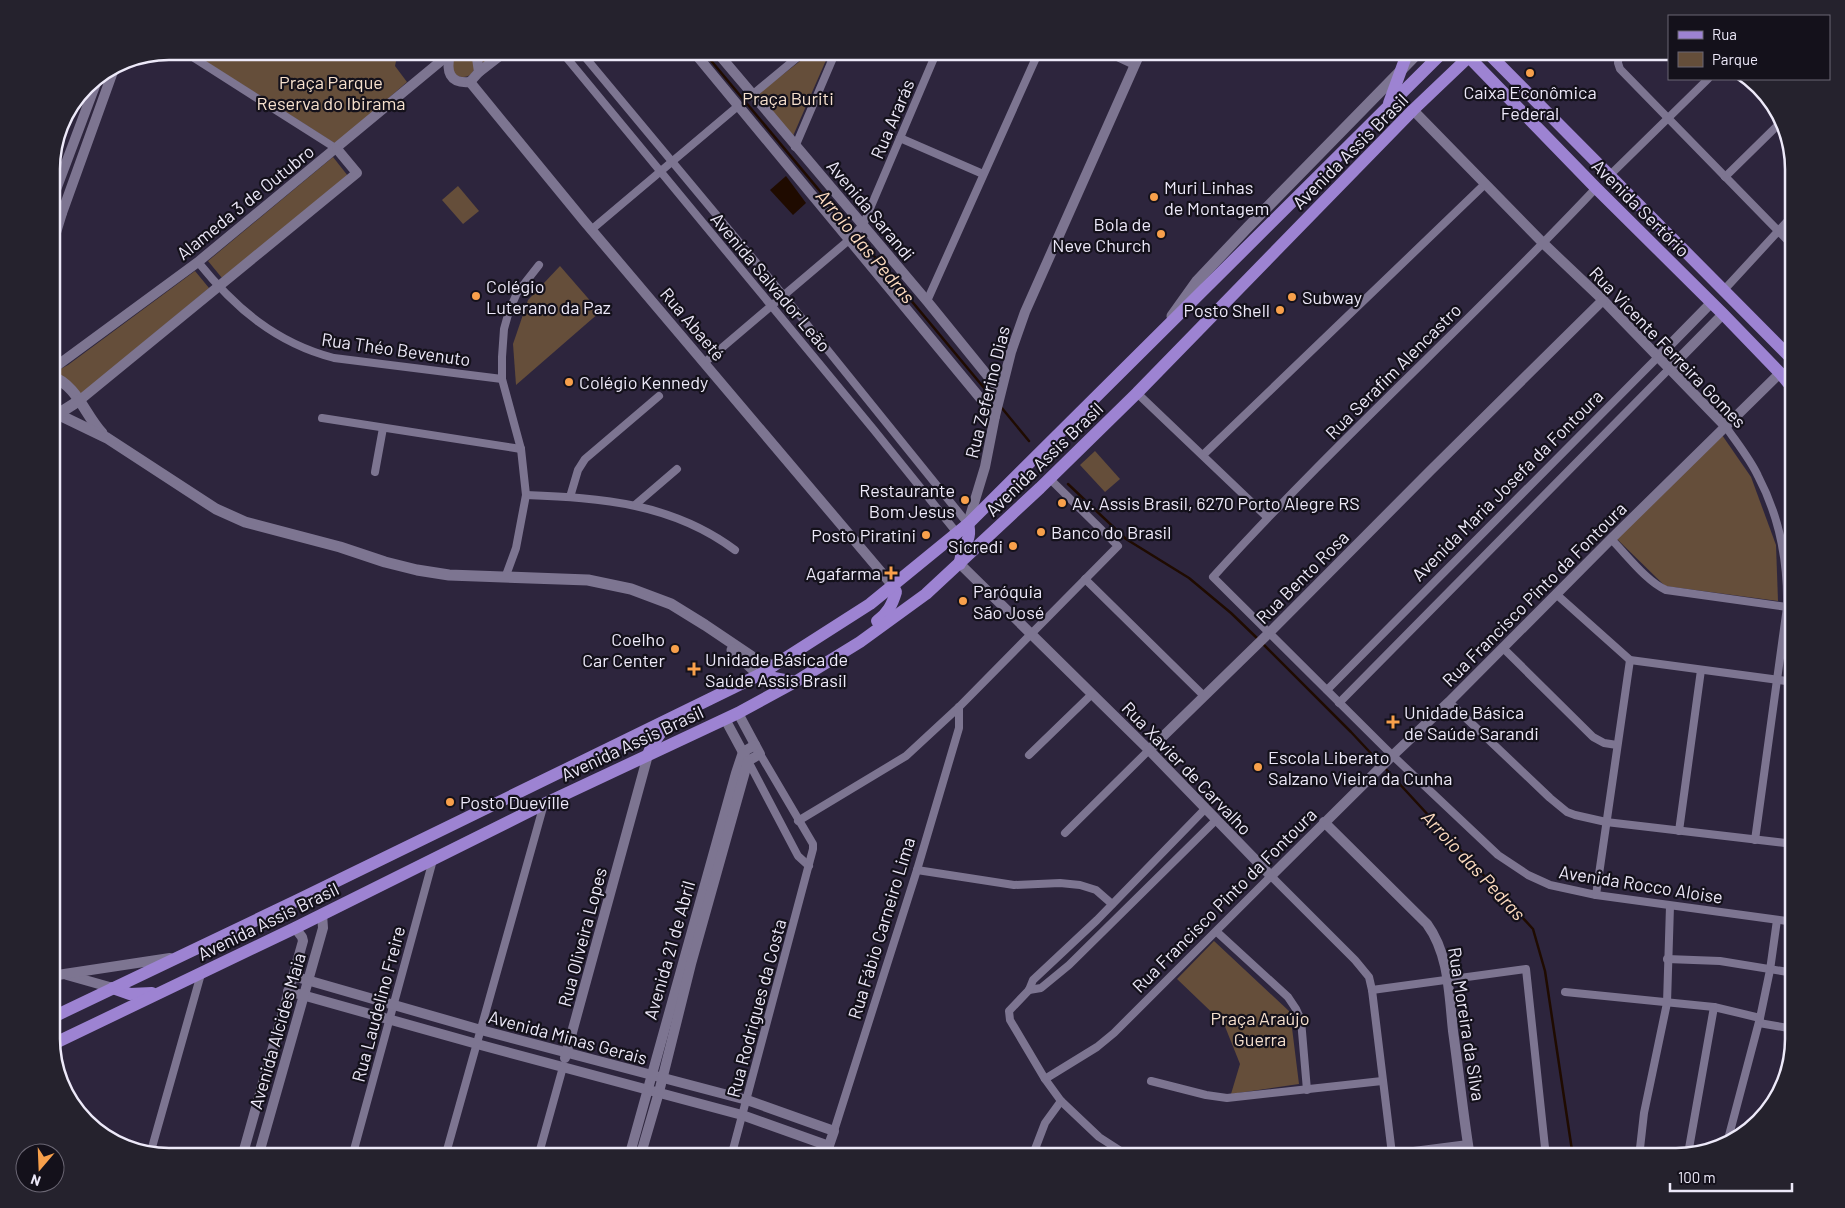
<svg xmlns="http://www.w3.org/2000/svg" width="1845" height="1208" viewBox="0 0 1845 1208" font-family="Barlow,sans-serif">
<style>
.green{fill:#654e3a}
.water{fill:#1f0b00}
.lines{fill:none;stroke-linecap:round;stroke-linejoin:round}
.stream{stroke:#1f0b00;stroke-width:2.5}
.minor{stroke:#7d7591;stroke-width:8}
.tertiary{stroke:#7d7591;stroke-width:10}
.secondary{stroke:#7d7591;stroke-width:11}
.primary{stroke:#9d83d2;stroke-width:12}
.poi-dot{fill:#f8a04b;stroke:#14111b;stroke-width:2}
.labels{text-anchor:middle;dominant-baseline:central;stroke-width:4.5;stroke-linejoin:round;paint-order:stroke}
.park-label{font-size:18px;fill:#f6e0cd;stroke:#14111b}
.poi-label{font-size:18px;fill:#ede9f9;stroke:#14111b;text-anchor:start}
.street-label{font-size:18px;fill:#ede9f9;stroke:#14111b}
.water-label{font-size:19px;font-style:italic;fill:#fedcc0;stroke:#14111b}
.rim{fill:none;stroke:#ede9f9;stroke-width:2.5}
</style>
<rect width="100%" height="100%" fill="#2d253d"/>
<g class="green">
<polygon points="189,51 398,51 395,66 407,82 336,144"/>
<polygon points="476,51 501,51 484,65"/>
<polygon points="813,51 830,51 793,136 758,94"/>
<circle cx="463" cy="65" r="12"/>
<polygon points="333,157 348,176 222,278 208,261"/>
<polygon points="458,186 479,211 463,224 442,200"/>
<polygon points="560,266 600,312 516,385 513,344 528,300"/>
<path d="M195,271L209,288L80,395C72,382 66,378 53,373L68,365Z"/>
<polygon points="1722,435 1751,477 1776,545 1778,601 1665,586 1617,539"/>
<polygon points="1095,451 1120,479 1105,492 1080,465"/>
<polygon points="1214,941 1290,1012 1299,1084 1231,1094 1240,1064 1224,1024 1177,979"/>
</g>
<polygon class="water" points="786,176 806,203 793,215 770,190"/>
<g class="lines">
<g class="stream">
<polyline points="703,51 995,401"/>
<polyline points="1001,407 1029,441"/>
<polyline points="1068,484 1126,539 1189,578 1231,613 1259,640"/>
<polyline points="1263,644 1351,732 1380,763"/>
<polyline points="1384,767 1533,929 1545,971 1573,1157"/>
</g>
<g class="minor">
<polyline points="183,51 337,149"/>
<polyline points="561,51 874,430 957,533"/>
<polyline points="580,51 784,296 968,524"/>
<polyline points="1104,51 1134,65"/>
<polyline points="1619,51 1618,63 1620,69 1794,247"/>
<polyline points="752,95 805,51"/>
<polyline points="900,138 983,174"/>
<polyline points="795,147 836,51"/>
<polyline points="1609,176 1708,79"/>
<polyline points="1725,177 1781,122"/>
<path d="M1596,188C1471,321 1335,442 1213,577L1392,755L1498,855L1528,875L1550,885L1596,895L1794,922"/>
<polyline points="591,230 738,106"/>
<path d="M198,262C235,308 276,343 334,358L502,379"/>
<polyline points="1724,290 1794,214"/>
<polyline points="927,301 1039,51"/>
<polyline points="704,363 849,240 863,225 937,51"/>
<polyline points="1137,393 1267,517"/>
<polyline points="322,418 521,449"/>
<path d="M1726,427C1737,443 1750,459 1758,476C1780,518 1788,560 1787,607L1755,840"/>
<polyline points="1203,455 1485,184"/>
<polyline points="375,472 383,428"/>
<path d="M526,495C602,498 672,503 735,550"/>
<polyline points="570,497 578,470 585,459 659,396"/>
<polyline points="635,505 677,469"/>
<path d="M1611,539C1627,555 1646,581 1666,590L1787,607"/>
<polyline points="505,578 516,548 526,495 521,449 502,379 502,357 504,329 509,311 517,293 539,265"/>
<polyline points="1085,579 1204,696"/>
<polyline points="1556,594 1630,660 1794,682"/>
<polyline points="1503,648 1593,737 1604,743 1617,745"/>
<polyline points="1327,690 1658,357"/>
<polyline points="1449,702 1550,798 1567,812 1575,815 1606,822 1794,844"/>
<polyline points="1339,703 1669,369"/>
<polyline points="1029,755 1092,694"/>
<polyline points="748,761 798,856 809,866"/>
<polyline points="798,821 906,756 959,707 1118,546 1050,479"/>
<polyline points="1679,831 1701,670"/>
<polyline points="1065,833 1149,750"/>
<polyline points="917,870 1014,885 1060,883 1080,885 1096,890 1112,904"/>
<polyline points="1596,895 1630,660"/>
<polyline points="1217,932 1288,997 1296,1009 1301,1020 1307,1090"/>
<polyline points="1667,959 1720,961 1794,973"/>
<polyline points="1029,990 1041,988 1069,965 1216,820"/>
<polyline points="1372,990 1526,969 1546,1157"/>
<polyline points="1565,992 1714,1007 1760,1018"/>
<polyline points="1759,1023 1794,1029"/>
<polyline points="1045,1079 1097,1047 1114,1033 1271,876 1355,960 1369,977 1372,990 1392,1154"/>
<polyline points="1151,1081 1206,1095 1227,1098 1382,1081"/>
<polyline points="834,1131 917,870 959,728 959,707"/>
<polyline points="1727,1143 1760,1018 1770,970 1777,920"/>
<polyline points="151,1151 201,974"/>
<polyline points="1688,1154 1714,1007"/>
<polyline points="352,1157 433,860"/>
<polyline points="445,1157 544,804"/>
<polyline points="538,1157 563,1067"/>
<polyline points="731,1157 813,849 813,844 760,754"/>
<polyline points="1032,1157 1045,1123 1061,1101"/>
<polyline points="1130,1157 1099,1137 1061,1101 1045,1079 1010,1020 1009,1011 1029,990 1033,980 1097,920 1205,809"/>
<polyline points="1367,1157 1468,1144"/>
<polyline points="1639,1157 1644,1113 1667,1003 1670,906"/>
</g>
<g class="tertiary">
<polyline points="471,51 477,58 479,72"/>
<polyline points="693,51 995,416"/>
<polyline points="716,51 927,301 1000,391"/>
<path d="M450,54C446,71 449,84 470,82"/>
<polyline points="470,82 584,221 893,586"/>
<polyline points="470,82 479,72 506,51"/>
<polyline points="1413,110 1544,244 1603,300 1726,427"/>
<polyline points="51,203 98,78"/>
<polyline points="51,210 62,213"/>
<polyline points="51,249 62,213 115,66"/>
<polyline points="1658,357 1711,303"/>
<polyline points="1669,369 1723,314"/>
<polyline points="51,370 198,262 453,51"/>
<polyline points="80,400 357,173 337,149"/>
<polyline points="968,523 985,467 995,416 1011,352 1025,312 1141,51"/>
<polyline points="960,564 1149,750 1271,876 1390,758 1449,702 1611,539 1780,373"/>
<polyline points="738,713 760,754 748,761"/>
<polyline points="725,719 746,758"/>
<polyline points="1149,750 1269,633 1431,470 1603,300"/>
<path d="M1324,822L1427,924C1449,954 1449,994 1453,1031C1459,1073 1463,1115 1470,1157"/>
<polyline points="67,975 113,988"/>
<polyline points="51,976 170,958"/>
<polyline points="293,976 481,1030 747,1100 834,1131 825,1157"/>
<polyline points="288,991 477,1044 742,1115 829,1146"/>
<polyline points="565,1058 648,755"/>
<polyline points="242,1157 303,941 302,937 295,928"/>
<polyline points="258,1157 323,928 322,914"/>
<polyline points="629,1157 736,773 743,752 755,745"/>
<polyline points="640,1157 659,1092 691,964 748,761"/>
</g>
<g class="secondary">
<polyline points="1172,316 1197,281 1248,227 1420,51"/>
<path d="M51,376C77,385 85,415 102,433"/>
<polyline points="51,411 107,438 216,509 245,522 340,547 385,562 417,570 449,575 588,580 631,589 671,604 705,625 757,660 774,666"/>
<polyline points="58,414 80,400"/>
<polyline points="732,650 759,675"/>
</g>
<g class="primary">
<polyline points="1463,51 1596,188 1723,314 1780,373 1794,390"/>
<polyline points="1486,51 1794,361"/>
<polyline points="1389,103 1408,51"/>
<path d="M960,564C960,546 973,542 968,524"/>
<path d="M877,621C888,613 892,605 896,592L893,586"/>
<polyline points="759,675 795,682"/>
<polyline points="648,755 652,745 669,721"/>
<polyline points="113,988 130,994 152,993"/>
<polyline points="51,1018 298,900 710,699 759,675 870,604 968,524 1444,51"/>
<polyline points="51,1045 295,928 544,804 738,713 795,682 860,642 926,594 1040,488 1137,393 1413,110 1475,51"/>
</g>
</g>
<g class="poi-dot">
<circle cx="1530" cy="73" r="5"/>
<circle cx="1154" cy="197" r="5"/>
<circle cx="1161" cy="234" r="5"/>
<circle cx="476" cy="296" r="5"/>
<circle cx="1292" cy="297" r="5"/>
<circle cx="1280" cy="310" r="5"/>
<circle cx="569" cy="382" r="5"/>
<circle cx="965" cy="500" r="5"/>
<circle cx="1062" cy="503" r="5"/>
<circle cx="1041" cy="532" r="5"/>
<circle cx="926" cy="535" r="5"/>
<circle cx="1013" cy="546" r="5"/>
<path d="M888.5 565.5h5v5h5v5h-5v5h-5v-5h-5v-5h5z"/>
<circle cx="963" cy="601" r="5"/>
<circle cx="675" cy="649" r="5"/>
<path d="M691.5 661.5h5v5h5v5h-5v5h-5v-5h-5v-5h5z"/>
<path d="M1390.5 714.5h5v5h5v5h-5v5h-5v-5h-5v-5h5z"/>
<circle cx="1258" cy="767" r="5"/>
<circle cx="450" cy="802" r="5"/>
</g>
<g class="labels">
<g class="park-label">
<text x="331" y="82">Praça Parque<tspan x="331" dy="21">Reserva do Ibirama</tspan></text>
<text x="788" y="98">Praça Buriti</text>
<text x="1260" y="1018">Praça Araújo<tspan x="1260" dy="21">Guerra</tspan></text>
</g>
<g class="poi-label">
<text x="1530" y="92" text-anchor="middle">Caixa Econômica<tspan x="1530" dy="21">Federal</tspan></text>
<text x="1164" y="187">Muri Linhas<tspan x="1164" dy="21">de Montagem</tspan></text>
<text x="1151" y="224" text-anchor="end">Bola de<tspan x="1151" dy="21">Neve Church</tspan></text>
<text x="486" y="286">Colégio<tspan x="486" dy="21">Luterano da Paz</tspan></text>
<text x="1302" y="297">Subway</text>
<text x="1270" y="310" text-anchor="end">Posto Shell</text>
<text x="579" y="382">Colégio Kennedy</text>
<text x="955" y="490" text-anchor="end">Restaurante<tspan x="955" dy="21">Bom Jesus</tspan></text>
<text x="1072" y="503">Av. Assis Brasil, 6270 Porto Alegre RS</text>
<text x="1051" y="532">Banco do Brasil</text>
<text x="916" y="535" text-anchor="end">Posto Piratini</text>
<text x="1003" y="546" text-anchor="end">Sicredi</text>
<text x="881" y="573" text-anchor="end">Agafarma</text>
<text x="973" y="591">Paróquia<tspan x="973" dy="21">São José</tspan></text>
<text x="665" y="639" text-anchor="end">Coelho<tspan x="665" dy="21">Car Center</tspan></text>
<text x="705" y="659">Unidade Básica de<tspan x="705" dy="21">Saúde Assis Brasil</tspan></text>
<text x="1404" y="712">Unidade Básica<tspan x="1404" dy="21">de Saúde Sarandi</tspan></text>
<text x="1268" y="757">Escola Liberato<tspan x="1268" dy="21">Salzano Vieira da Cunha</tspan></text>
<text x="460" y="802">Posto Dueville</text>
</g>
<g class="street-label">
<text transform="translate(892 119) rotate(-67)">Rua Ararás</text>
<text transform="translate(1350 151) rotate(-45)">Avenida Assis Brasil</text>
<text transform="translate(245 202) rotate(-39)">Alameda 3 de Outubro</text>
<text transform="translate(1641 208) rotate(45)">Avenida Sertório</text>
<text transform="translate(871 210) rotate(50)">Avenida Sarandi</text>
<text transform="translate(771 282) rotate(50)">Avenida Salvador Leão</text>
<text transform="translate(693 324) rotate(50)">Rua Abaeté</text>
<text transform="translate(1668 347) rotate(46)">Rua Vicente Ferreira Gomes</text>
<text transform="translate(396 349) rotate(8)">Rua Théo Bevenuto</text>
<text transform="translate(1393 371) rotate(-45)">Rua Serafim Alencastro</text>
<text transform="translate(987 392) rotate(-76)">Rua Zeferino Dias</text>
<text transform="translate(1044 459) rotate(-44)">Avenida Assis Brasil</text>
<text transform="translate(1507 485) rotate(-45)">Avenida Maria Josefa da Fontoura</text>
<text transform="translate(1302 577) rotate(-45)">Rua Bento Rosa</text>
<text transform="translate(1534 594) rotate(-45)">Rua Francisco Pinto da Fontoura</text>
<text transform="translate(632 743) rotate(-25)">Avenida Assis Brasil</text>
<text transform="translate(1187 768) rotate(46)">Rua Xavier de Carvalho</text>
<text transform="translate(1641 884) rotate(9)">Avenida Rocco Aloise</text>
<text transform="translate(1224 900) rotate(-45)">Rua Francisco Pinto da Fontoura</text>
<text transform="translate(268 921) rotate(-26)">Avenida Assis Brasil</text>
<text transform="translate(881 928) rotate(-73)">Rua Fábio Carneiro Lima</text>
<text transform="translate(582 937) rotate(-75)">Rua Oliveira Lopes</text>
<text transform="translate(669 950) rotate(-74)">Avenida 21 de Abril</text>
<text transform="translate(378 1004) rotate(-75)">Rua Laudelino Freire</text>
<text transform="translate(756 1008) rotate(-75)">Rua Rodrigues da Costa</text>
<text transform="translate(1467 1024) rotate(81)">Rua Moreira da Silva</text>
<text transform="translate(277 1031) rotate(-74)">Avenida Alcides Maia</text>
<text transform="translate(568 1037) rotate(15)">Avenida Minas Gerais</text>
</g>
<g class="water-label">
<text transform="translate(866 246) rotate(50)">Arroio das Pedras</text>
<text transform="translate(1474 865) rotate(47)">Arroio das Pedras</text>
</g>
</g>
<path d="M0 0H1845V1208H0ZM169 60H1676A109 109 0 0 1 1785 169V1039A109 109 0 0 1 1676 1148H169A109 109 0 0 1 60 1039V169A109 109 0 0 1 169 60Z" fill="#25222d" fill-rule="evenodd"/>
<path class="rim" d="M169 60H1676A109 109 0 0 1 1785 169V1039A109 109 0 0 1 1676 1148H169A109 109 0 0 1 60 1039V169A109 109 0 0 1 169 60Z"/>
<rect x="1668" y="15" width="162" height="65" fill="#14111b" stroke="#6b6774"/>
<rect x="1678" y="31" width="25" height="8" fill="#9d83d2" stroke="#6b6774"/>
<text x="1712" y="40" font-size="15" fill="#ede9f9">Rua</text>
<rect x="1678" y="52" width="25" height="15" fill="#654e3a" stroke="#6b6774"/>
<text x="1712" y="65" font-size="15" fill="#ede9f9">Parque</text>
<g transform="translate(40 1168) rotate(199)"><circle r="24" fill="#14111b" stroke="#6b6774"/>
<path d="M0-4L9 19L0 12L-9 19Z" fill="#f8a04b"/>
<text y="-8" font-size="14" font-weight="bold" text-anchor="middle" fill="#ede9f9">N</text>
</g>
<path d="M1670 1183v8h122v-8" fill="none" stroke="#ede9f9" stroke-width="2.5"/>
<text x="1678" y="1183" font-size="15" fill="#ede9f9" stroke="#14111b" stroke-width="4" paint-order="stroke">100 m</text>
</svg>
